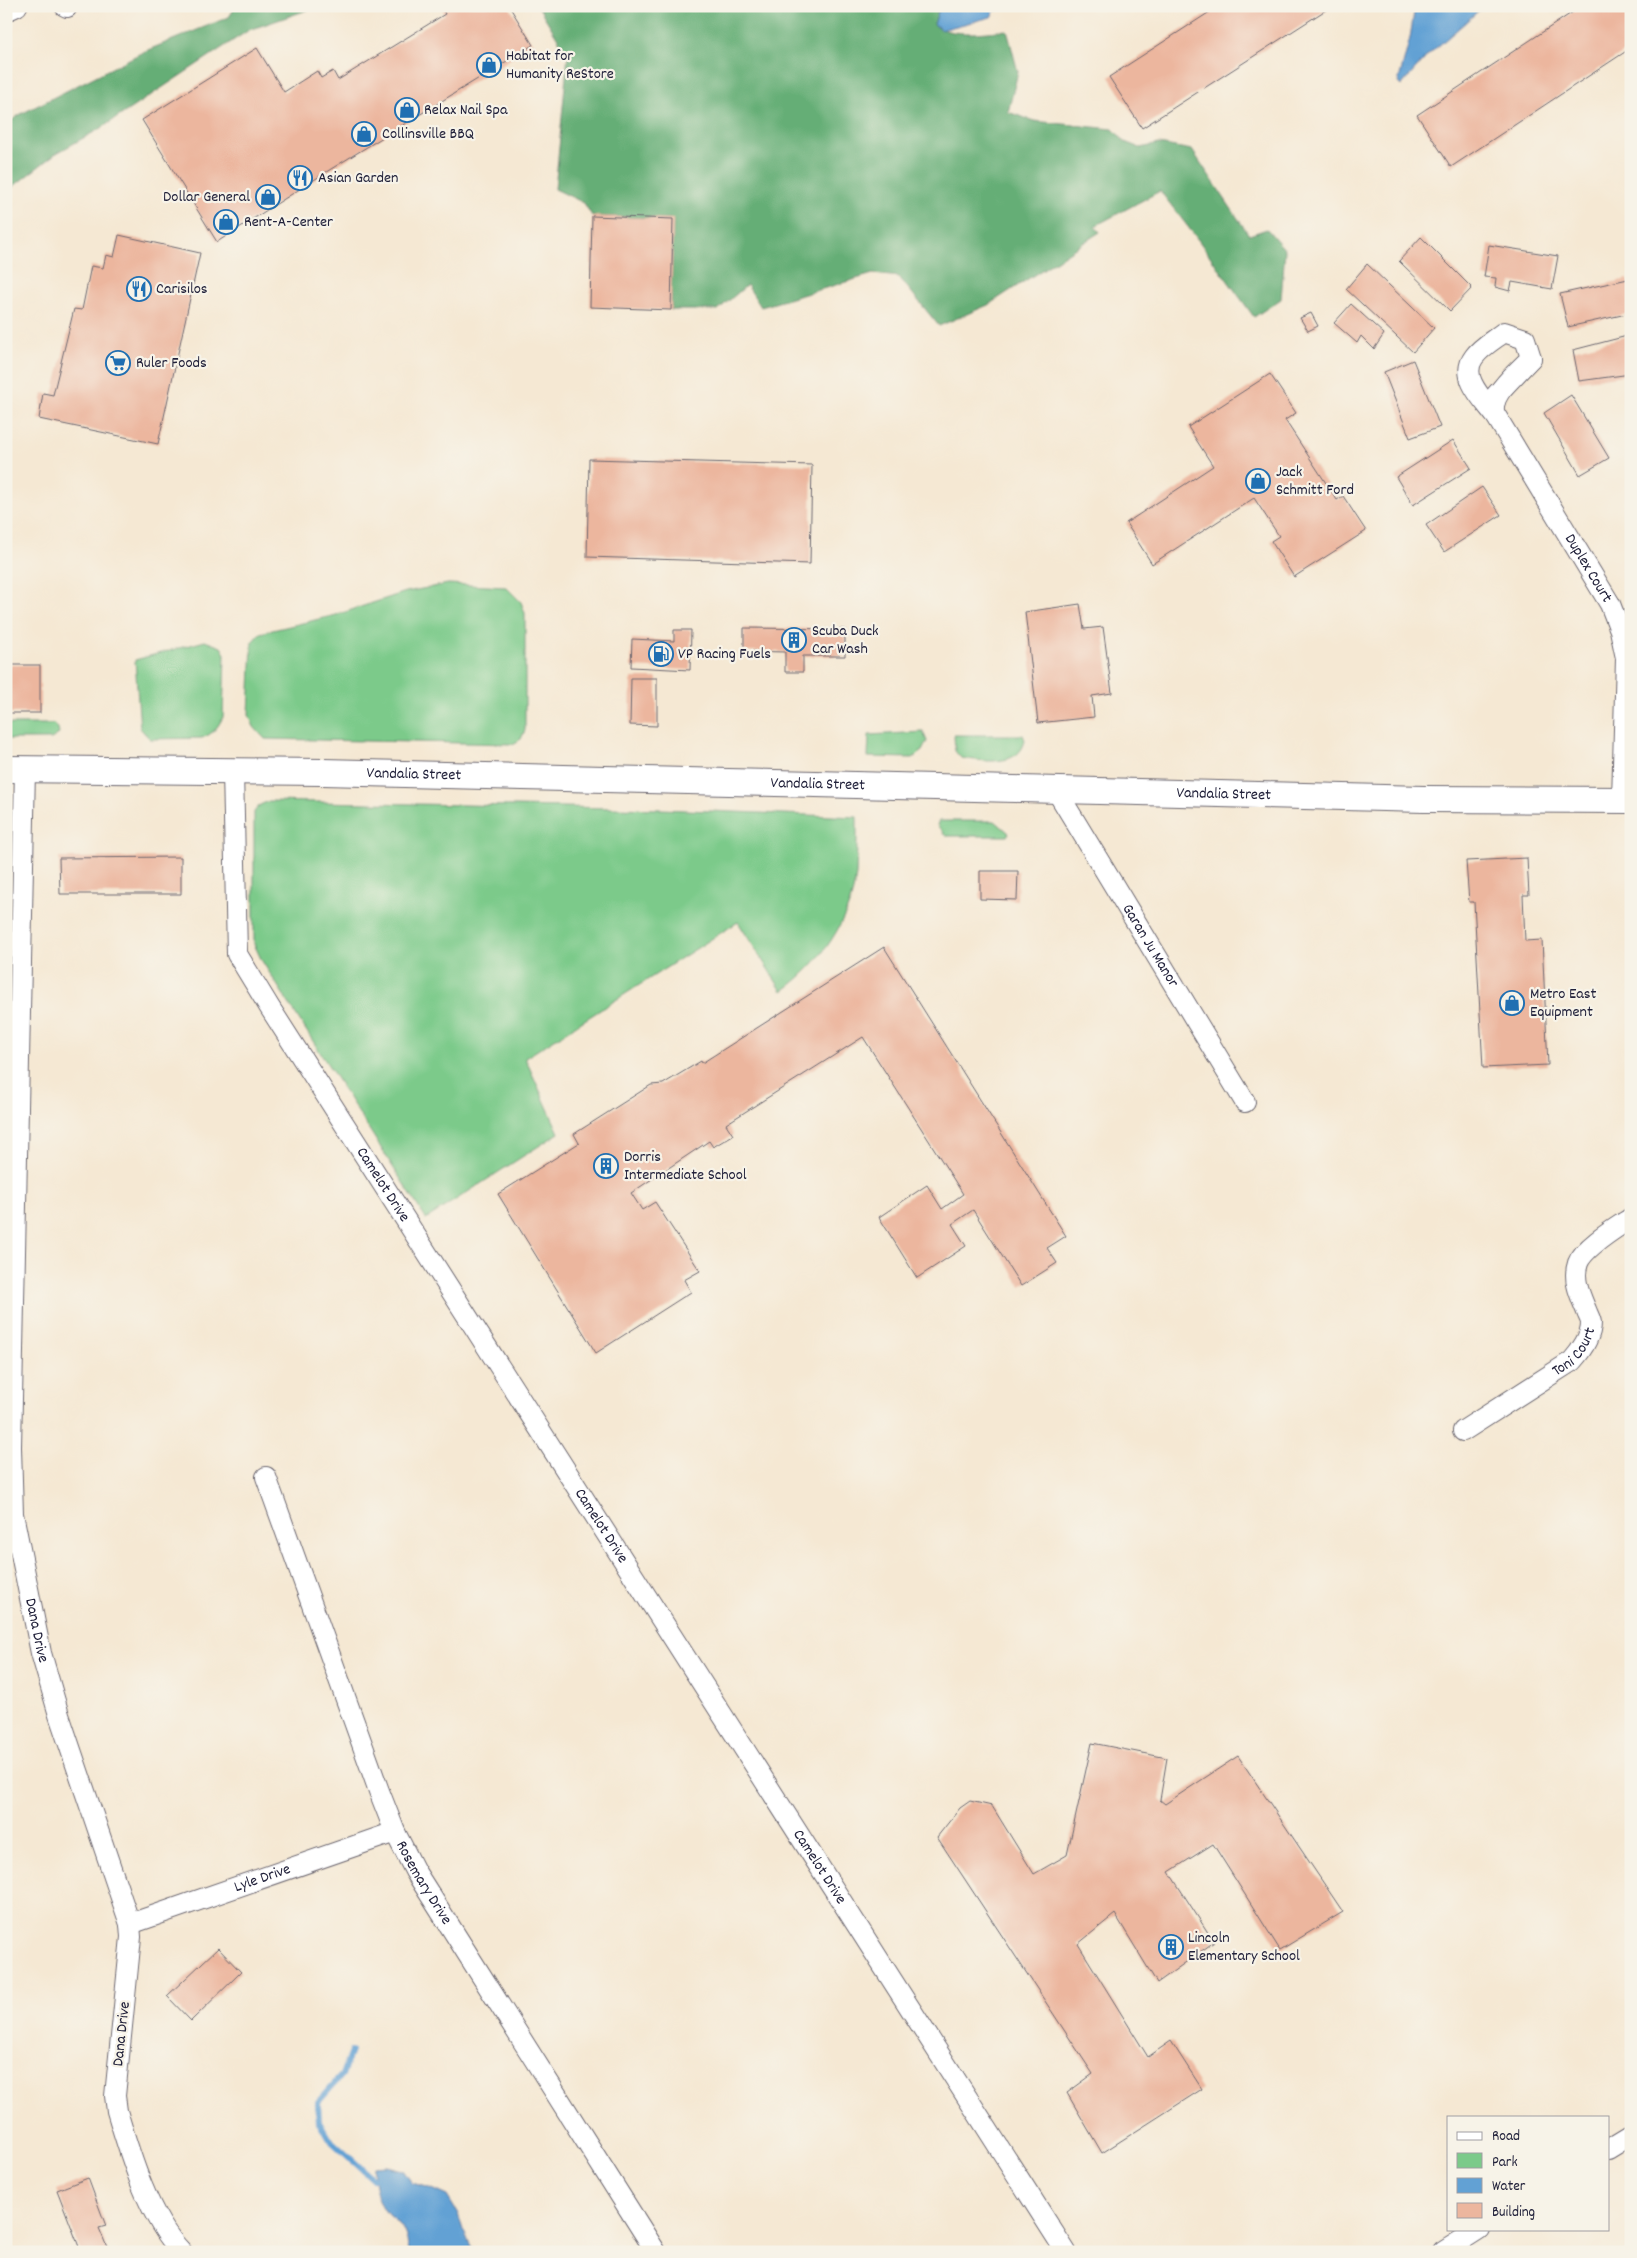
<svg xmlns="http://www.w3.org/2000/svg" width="1637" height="2258" viewBox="0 0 1637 2258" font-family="Dekko,sans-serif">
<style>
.green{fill:#7cca8a;stroke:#4f7662}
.forest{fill:#65ae76;stroke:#446858}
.water{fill:#62a1d4;stroke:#426288}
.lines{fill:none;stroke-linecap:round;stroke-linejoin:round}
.stream{stroke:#62a1d4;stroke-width:6}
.building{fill:#ecb69e}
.minor-casing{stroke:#6c6770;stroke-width:22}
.major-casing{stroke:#6c6770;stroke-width:28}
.minor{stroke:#fff;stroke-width:20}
.major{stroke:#fff;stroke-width:26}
.labels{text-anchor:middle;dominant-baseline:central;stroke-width:4.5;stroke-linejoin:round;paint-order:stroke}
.poi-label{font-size:16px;fill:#22223b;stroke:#f7f3e8;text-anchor:start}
.street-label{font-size:16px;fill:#22223b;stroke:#f7f3e8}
</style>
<rect width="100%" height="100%" fill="#f7f3e8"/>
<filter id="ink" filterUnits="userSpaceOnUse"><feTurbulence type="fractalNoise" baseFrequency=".02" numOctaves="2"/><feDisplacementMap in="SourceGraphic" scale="10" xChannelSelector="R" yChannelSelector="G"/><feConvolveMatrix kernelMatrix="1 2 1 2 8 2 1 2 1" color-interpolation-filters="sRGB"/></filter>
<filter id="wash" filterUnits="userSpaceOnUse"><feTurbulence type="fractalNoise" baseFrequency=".0096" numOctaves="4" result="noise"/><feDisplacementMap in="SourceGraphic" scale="20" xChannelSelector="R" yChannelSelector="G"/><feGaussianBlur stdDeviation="1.12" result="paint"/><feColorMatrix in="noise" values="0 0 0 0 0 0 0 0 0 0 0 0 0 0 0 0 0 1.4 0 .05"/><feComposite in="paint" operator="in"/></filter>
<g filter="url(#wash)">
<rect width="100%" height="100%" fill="#f5e8d3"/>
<g class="green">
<polygon points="448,584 506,587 521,602 525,613 525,730 521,739 513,744 265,739 254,727 249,715 252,642 260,633 336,615 406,592"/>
<path d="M205,641L221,647L225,654L223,717C218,727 213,734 202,738L150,739L140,728L135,660Z"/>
<polygon points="6,724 54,724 58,728 59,734 51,739 6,739"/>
<polygon points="923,732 927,741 922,751 913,758 868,757 869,735"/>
<path d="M954,735H1023L1025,740C1020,768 982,761 961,758L955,751Z"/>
<path d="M269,801L661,809L857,817C857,836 857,855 856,874C851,920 820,965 782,991L738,922L525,1058L559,1133L426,1219L262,961L254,944V812L260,805Z"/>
<polygon points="939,821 995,821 1009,833 1007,836 946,836 937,825"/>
</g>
<g class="forest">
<polygon points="236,6 319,6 249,30 103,127 55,154 6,192 6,124 21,114 143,52 229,17"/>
<path d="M538,6H940L934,24C949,38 987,32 1007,30L1018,72L1008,112L1034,121L1113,129L1125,142L1140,148L1159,144L1192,150L1249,235L1267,229L1285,250L1281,299L1254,317L1199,241L1160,191L1095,226L1100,232L988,305L939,326L899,277L873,274L761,307L747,285L718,310H671L673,219L592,216L584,203L555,189L568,55Z"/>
</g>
<g class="water">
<polygon points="940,6 994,6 996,8 991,17 941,30 934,24"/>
<polygon points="1415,6 1484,6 1428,55 1401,86 1398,83 1410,38"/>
<path d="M387,2166L403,2170L412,2183L427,2187L447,2196L458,2214L463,2230L474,2252H409C408,2242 405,2229 398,2223C395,2220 391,2218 388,2215C378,2203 372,2183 374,2167Z"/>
</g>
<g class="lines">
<g class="stream">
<polyline points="996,8 1001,6"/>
<polyline points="351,2051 342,2075 318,2102 319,2122 328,2138 373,2179"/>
</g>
</g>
<g id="blocks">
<g class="building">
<polygon points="441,6 509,6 533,45 331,169 217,242 142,120 257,48 284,92 317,71 321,78 333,71 338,80 445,14"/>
<polygon points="1219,6 1332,6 1142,128 1109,77"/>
<polygon points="1582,6 1621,6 1631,21 1631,48 1451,167 1417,115"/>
<polygon points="592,216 673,219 671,310 590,307"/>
<polygon points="119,235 200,253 158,444 39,419 43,393 53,395 74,309 82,310 91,266 103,268 106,255 114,257"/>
<polygon points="1421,237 1472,288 1450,311 1399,261"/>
<polygon points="1489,245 1558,256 1552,289 1512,282 1510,291 1495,287 1496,278 1484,277"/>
<polygon points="1367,264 1434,328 1413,352 1346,289"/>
<polygon points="1628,279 1631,291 1631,313 1568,327 1560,294"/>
<polygon points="1351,304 1384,334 1374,349 1361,336 1357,343 1334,323"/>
<polygon points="1311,313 1318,326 1308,331 1300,318"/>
<polygon points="1631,335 1631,374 1579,381 1573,350"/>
<polygon points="1413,360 1440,427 1410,438 1384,372"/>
<polygon points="1270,374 1296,413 1285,420 1337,500 1343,496 1366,531 1294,577 1271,541 1279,536 1254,498 1152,564 1126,523 1213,466 1188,427"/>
<polygon points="1571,395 1609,458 1580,475 1544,413"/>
<polygon points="1453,440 1471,468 1413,505 1396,477"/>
<polygon points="589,459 812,465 810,564 587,557"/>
<polygon points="1482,487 1501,515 1444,552 1426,525"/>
<polygon points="1080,604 1084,629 1103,627 1112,693 1092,696 1094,717 1038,723 1025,612"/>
<polygon points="744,628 845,629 845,656 803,656 803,672 785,672 785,652 744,651"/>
<polygon points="674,630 691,630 690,670 631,667 632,639 674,641"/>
<rect x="6" y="665" width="34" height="48"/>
<polygon points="631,678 657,678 657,726 630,725"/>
<polygon points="181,857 181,894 60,894 59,858"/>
<polygon points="1527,858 1529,895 1523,895 1525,941 1542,940 1548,1065 1483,1068 1474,902 1469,902 1466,861"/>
<polygon points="980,871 1018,871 1017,900 980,899"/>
<polygon points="884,947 1066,1236 1047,1248 1057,1263 1021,1286 973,1210 952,1224 966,1246 917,1278 879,1217 927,1185 942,1209 963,1194 863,1037 726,1124 733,1135 713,1147 709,1141 631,1193 642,1210 655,1202 700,1271 684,1280 691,1292 596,1353 498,1194 579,1143 574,1134 651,1085 663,1084 701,1061 702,1063"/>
<polygon points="1092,1743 1167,1758 1160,1800 1165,1804 1238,1756 1343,1912 1280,1950 1213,1844 1169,1872 1214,1942 1157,1983 1115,1914 1078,1944 1148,2057 1171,2041 1202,2089 1102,2153 1067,2093 1093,2074 937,1837 960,1808 970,1801 992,1806 1034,1874 1067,1855"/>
<polygon points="218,1948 241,1972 191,2021 167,1996"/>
<polygon points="88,2178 106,2226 99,2228 109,2252 81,2252 57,2190"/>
</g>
</g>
</g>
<g filter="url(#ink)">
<use href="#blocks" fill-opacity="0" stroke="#6c6770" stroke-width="1"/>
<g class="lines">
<defs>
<g id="minor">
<polyline points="65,6 67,7"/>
<polyline points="6,11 17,6"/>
<path d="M1504,332L1525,339L1531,358C1519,370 1487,396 1495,415C1483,399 1459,377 1474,357C1481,347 1495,339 1504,332Z"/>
<path id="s1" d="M1531,358L1496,395L1493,411L1610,604L1620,630L1626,658L1622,800"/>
<path id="s2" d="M25,769L11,1447L13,1514L41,1653L59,1715L130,1924L131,1937L115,2096L117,2111C130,2155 149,2219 182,2252"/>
<path id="s3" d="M233,771L237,954L270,1008L1066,2252"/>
<path id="s4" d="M1056,790L1245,1102"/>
<path id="s5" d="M1463,1431L1572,1361C1581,1351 1591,1336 1591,1323C1591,1320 1588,1315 1587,1312C1581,1297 1572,1280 1578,1263C1584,1247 1616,1228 1631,1218"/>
<path id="s6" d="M266,1477L379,1791L395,1832L415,1871L656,2252"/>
<path id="s7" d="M130,1924L395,1832"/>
<polyline points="1608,2149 1631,2135"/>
<polyline points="1443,2252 1479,2229"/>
</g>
<g id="major">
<path id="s8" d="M6,769L323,772L1424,799L1631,800"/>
</g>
</defs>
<use href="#minor" class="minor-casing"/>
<use href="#major" class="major-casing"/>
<use href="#minor" class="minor"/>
<use href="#major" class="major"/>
</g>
</g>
<defs>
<symbol id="shop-ring" viewBox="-11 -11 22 22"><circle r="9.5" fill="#f7f3e8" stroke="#1f6fb2" stroke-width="1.5"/><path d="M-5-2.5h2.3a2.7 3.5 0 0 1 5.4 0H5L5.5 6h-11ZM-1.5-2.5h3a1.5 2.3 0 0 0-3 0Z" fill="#1f6fb2"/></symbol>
<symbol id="restaurant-ring" viewBox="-11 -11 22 22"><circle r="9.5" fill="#f7f3e8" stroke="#1f6fb2" stroke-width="1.5"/><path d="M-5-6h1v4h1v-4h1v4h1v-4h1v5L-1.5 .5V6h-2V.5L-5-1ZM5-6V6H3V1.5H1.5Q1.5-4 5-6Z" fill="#1f6fb2"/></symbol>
<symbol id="supermarket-ring" viewBox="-11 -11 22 22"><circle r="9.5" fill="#f7f3e8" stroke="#1f6fb2" stroke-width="1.5"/><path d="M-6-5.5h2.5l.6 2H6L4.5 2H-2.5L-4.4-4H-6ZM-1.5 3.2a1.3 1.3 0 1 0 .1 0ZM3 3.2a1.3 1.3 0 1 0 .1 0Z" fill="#1f6fb2"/></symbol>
<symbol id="building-ring" viewBox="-11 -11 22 22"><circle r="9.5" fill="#f7f3e8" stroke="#1f6fb2" stroke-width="1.5"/><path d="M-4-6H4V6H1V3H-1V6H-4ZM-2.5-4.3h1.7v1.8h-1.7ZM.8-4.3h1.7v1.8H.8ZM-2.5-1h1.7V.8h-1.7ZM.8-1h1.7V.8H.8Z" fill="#1f6fb2"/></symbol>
<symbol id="fuel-ring" viewBox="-11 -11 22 22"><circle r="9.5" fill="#f7f3e8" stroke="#1f6fb2" stroke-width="1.5"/><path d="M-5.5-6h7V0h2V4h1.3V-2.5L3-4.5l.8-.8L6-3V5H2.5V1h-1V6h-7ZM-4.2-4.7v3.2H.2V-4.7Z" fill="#1f6fb2"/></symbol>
</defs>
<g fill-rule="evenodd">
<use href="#shop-ring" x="475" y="51" width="28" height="28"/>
<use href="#shop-ring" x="393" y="96" width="28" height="28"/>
<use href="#shop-ring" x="350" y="120" width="28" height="28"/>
<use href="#restaurant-ring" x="286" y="164" width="28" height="28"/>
<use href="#shop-ring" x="254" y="183" width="28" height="28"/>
<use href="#shop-ring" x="212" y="208" width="28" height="28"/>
<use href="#restaurant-ring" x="125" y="275" width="28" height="28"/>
<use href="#supermarket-ring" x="104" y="349" width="28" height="28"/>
<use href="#shop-ring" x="1244" y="467" width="28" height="28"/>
<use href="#building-ring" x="780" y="626" width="28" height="28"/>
<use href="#fuel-ring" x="647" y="640" width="28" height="28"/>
<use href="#shop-ring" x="1498" y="989" width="28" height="28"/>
<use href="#building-ring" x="592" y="1152" width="28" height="28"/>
<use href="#building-ring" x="1157" y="1933" width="28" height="28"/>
</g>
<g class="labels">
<g class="poi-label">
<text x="506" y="56">Habitat for<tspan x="506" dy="18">Humanity ReStore</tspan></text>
<text x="424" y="110">Relax Nail Spa</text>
<text x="382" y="134">Collinsville BBQ</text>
<text x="318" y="178">Asian Garden</text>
<text x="250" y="197" text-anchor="end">Dollar General</text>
<text x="244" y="222">Rent-A-Center</text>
<text x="156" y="289">Carisilos</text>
<text x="136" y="363">Ruler Foods</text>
<text x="1276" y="472">Jack<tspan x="1276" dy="18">Schmitt Ford</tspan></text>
<text x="812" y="631">Scuba Duck<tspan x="812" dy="18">Car Wash</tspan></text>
<text x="678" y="654">VP Racing Fuels</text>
<text x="1530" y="994">Metro East<tspan x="1530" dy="18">Equipment</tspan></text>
<text x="624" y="1157">Dorris<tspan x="624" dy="18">Intermediate School</tspan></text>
<text x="1188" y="1938">Lincoln<tspan x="1188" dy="18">Elementary School</tspan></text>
</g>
<g class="street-label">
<text stroke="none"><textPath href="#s1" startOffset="251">Duplex Court</textPath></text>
<text stroke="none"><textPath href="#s8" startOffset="408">Vandalia Street</textPath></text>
<text stroke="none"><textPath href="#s8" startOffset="812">Vandalia Street</textPath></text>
<text stroke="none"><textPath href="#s8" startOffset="1218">Vandalia Street</textPath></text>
<text stroke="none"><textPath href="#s4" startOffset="182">Garan Ju Manor</textPath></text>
<text stroke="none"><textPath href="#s3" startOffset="456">Camelot Drive</textPath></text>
<text stroke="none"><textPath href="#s5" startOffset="138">Toni Court</textPath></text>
<text stroke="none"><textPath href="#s3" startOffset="861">Camelot Drive</textPath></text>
<text stroke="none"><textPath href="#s2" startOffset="864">Dana Drive</textPath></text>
<text stroke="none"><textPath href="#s3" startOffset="1266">Camelot Drive</textPath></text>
<text stroke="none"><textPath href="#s7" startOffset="140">Lyle Drive</textPath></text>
<text stroke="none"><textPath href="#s6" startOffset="436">Rosemary Drive</textPath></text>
<text transform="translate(122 2034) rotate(-84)">Dana Drive</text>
</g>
</g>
<rect width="1637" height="2258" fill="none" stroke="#f7f3e8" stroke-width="25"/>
<rect x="1447" y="2116" width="162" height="115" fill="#f7f3e8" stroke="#a29fa3"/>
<rect x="1457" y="2132" width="25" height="8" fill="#ffffff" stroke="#a29fa3"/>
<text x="1492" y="2140" font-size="15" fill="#22223b">Road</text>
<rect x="1457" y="2153" width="25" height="15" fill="#7cca8a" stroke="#a29fa3"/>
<text x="1492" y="2166" font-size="15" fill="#22223b">Park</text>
<rect x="1457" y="2178" width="25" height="15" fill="#62a1d4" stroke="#a29fa3"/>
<text x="1492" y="2190" font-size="15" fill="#22223b">Water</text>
<rect x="1457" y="2203" width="25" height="15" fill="#ecb69e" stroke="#a29fa3"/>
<text x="1492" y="2216" font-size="15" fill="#22223b">Building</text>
</svg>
